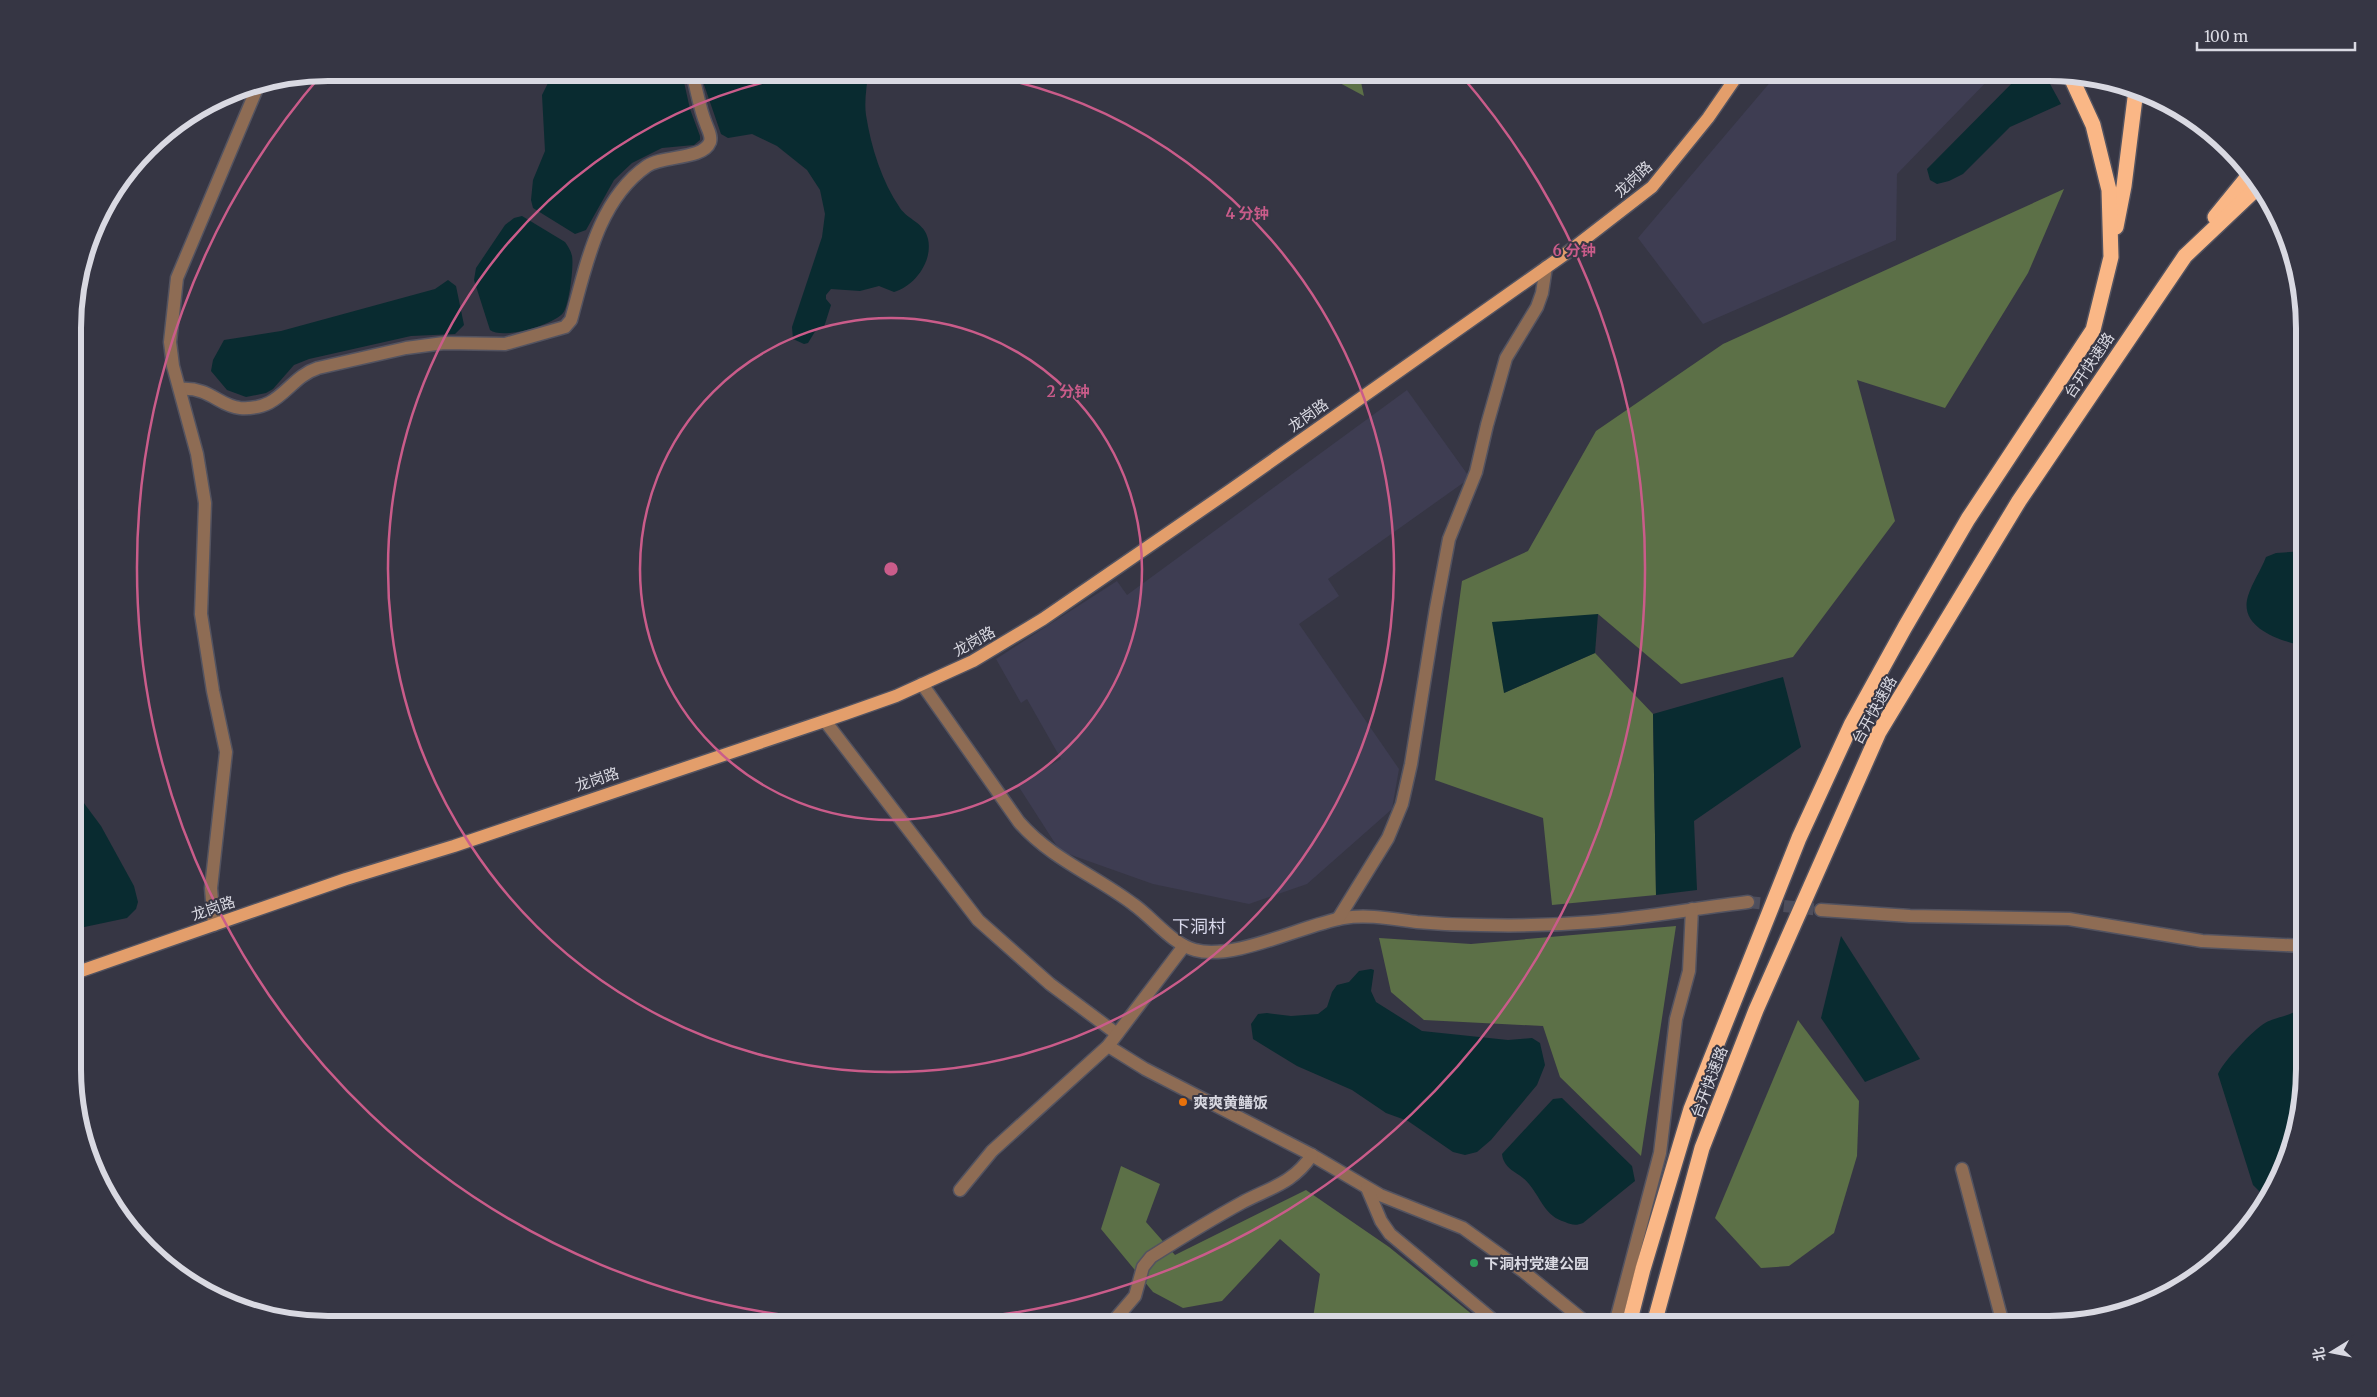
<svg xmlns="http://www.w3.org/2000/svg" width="2377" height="1397" viewBox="0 0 2377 1397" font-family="Merriweather,'Noto Sans SC',serif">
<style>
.built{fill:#3e3d52}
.forest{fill:#5c7047}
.water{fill:#092b30}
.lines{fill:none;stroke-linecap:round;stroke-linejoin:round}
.minor-tunnel{stroke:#4e4e5c;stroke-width:12;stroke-dasharray:12 6;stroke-linecap:butt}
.minor-casing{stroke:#535360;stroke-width:15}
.major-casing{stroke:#535360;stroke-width:15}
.highway-casing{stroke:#535360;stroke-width:18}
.minor{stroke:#8e6c54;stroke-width:12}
.major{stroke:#e39e6b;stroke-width:12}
.highway{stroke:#fab786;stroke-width:15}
.ring{fill:none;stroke:#ca5c8a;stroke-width:2.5}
.food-dot{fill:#e8710a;stroke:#363644;stroke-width:2}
.leisure-dot{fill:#2e9e5b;stroke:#363644;stroke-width:2}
.labels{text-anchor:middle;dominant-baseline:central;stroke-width:4;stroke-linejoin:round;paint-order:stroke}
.street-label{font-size:15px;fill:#d9d9e2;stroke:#363644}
.poi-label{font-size:15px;font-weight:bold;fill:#d9d9e2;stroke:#363644;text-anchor:start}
.quarter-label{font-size:18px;fill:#d8d8eb;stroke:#363644}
.rim{fill:none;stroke:#d9d9e2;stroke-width:6}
.centre{fill:#ca5c8a;stroke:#363644;stroke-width:2.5}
.ring-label{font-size:15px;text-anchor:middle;font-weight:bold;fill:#ca5c8a;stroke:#363644;stroke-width:4;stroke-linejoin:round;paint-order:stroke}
</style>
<rect width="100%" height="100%" fill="#363644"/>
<g class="built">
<polygon points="1778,73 1995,73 1897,174 1896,240 1703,324 1638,238"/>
<polygon points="1407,390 1470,478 1328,579 1339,596 1299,624 1399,769 1392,809 1307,884 1249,904 1153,884 1060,851 1017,784 1061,759 1027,699 1021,703 996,659 1117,581 1127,595"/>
</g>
<g class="forest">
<polygon points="1333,73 1359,73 1364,96 1338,82"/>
<polygon points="2064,189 2028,273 1945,408 1857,380 1895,521 1793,657 1681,684 1598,614 1504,693 1595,653 1653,714 1656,895 1552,905 1543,818 1435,780 1462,581 1528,551 1596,431 1723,344"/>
<polygon points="1676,926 1641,1156 1560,1077 1543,1026 1424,1020 1391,992 1379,938 1471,944"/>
<polygon points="1798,1020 1859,1101 1857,1156 1834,1233 1789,1266 1761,1268 1715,1218"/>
<polygon points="1121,1166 1160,1184 1146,1222 1175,1255 1306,1190 1389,1247 1484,1324 1312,1324 1320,1274 1280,1239 1222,1301 1183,1308 1153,1292 1101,1229"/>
</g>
<g class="water">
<polygon points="553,73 682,73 690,109 700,136 700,140 694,145 662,148 632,163 614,180 586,230 575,234 533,208 531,200 533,180 545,151 542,95"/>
<path d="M700,73H868C867,86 864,101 866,115C871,147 882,182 900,208C908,220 925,223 928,239C933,261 915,286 894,292L879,286L860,291L831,289L826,295V299L831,305L824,327L816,330L808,343L804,344L793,339L792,327L822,237L825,214L820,190L807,170L777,146L752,134L728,138L721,134Z"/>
<polygon points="2022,73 2044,73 2061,104 2010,127 1963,174 1949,181 1937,184 1930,180 1927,169"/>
<path d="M522,216L565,242C568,246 571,251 572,256C574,266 569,306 563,313C553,325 503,340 490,330L474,280L476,268L505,225L514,218Z"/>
<polygon points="448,280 456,286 464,325 455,334 411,336 309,359 294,365 273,389 266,393 246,397 227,390 211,371 213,360 224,340 281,331 435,289"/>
<path d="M2304,551V646C2281,641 2238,628 2248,596C2252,583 2261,570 2266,557L2276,553Z"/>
<polygon points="1598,614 1595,653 1504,693 1492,622"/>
<polygon points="1783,677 1801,747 1694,821 1697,890 1656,895 1653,714"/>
<polygon points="75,791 101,826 134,886 138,902 136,909 127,918 75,929"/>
<polygon points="1841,936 1920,1059 1865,1082 1821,1018"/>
<polygon points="1371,969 1374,970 1371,991 1376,1002 1422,1031 1508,1040 1532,1038 1540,1043 1545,1065 1537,1085 1491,1140 1477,1152 1465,1155 1453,1152 1408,1121 1386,1113 1352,1090 1297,1066 1253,1039 1251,1024 1258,1014 1267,1013 1291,1016 1318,1014 1327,1007 1332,992 1337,985 1349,982 1359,971"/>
<path d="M2304,1006V1085L2296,1135L2272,1193H2261L2253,1185L2218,1074C2222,1063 2254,1029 2265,1023C2280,1015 2288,1018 2304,1006Z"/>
<path d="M1562,1098L1632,1166L1635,1181L1583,1223C1576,1226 1572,1225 1565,1222C1545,1216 1542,1200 1529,1184C1520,1172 1504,1171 1502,1154L1553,1099Z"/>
</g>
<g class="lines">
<polyline class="minor-tunnel" points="1748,902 1821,910"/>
<defs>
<g id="minor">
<path d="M181,389C210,387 219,406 240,408C282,411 287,378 318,368L406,348L444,343L505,344L565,327L571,320C586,266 598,200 647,166C663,155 703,160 710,142C712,136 708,130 706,124C699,107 697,90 692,73"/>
<path d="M922,684L1019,822C1050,858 1096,876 1133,904C1153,918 1172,944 1195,950C1233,961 1303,925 1343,918C1368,914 1393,919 1417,922C1438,924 1459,925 1480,925C1517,926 1556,925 1593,922C1645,918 1697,908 1748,902"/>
<polyline points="825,721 978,920 1050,984 1117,1034"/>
<polyline points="1821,910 1910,916 2069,919 2202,941 2304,946"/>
<polyline points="1338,919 1388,838 1402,804 1411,764 1436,608 1449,539 1476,472 1487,425 1506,358 1537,307 1542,293 1546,267"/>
<polyline points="214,925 211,888 226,752 213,691 201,614 205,503 197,454 173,366 170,342 177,278 258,86"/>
<polyline points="1108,1046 1145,1069 1310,1154 1380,1195 1463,1228 1524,1272 1588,1324"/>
<polyline points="1962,1169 2003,1324"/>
<polyline points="1367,1188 1381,1221 1390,1234 1498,1324"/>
<polyline points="960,1190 992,1151 1108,1046 1184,946"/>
<path d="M1111,1324L1135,1296L1143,1267L1151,1257C1181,1238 1212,1219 1243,1202C1272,1187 1293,1183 1312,1155"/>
<polyline points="1615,1324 1660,1153 1676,1019 1689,971 1692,909"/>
</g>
<polyline id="major" points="75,973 346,879 454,846 845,714 896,696 973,661 1043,619 1232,489 1568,252 1652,187 1708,118 1739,73"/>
<g id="highway">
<polyline points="2215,217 2250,174"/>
<polyline points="2116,227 2124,186 2136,90"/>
<polyline points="1629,1324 1643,1269 1691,1109 1799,838 1852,723 1905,627 1968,519 2093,330 2111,257 2109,190 2093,125 2070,75"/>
<polyline points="1654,1324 1702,1148 1756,1010 1879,732 2019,501 2185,256 2259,186"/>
</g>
</defs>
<use href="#minor" class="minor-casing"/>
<use href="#major" class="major-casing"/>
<use href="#highway" class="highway-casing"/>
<use href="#minor" class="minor"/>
<use href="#major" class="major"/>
<use href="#highway" class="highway"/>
</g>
<g class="ring">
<circle cx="891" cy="569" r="251"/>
<path d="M974 73A503 503 0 1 1 808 73"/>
<path d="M1460 74A754 754 0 1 1 322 74"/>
</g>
<circle class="food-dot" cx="1183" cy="1102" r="5"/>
<circle class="leisure-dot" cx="1474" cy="1263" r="5"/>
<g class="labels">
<g class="street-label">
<text transform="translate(1633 179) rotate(-43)">龙岗路</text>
<text transform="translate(2089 365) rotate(-56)">台开快速路</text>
<text transform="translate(1308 415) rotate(-35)">龙岗路</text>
<text transform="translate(974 641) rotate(-29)">龙岗路</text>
<text transform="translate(1874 710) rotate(-61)">台开快速路</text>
<text transform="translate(597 779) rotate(-18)">龙岗路</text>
<text transform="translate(213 908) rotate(-19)">龙岗路</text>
<text transform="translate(1709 1082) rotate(-69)">台开快速路</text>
</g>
<g class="poi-label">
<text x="1193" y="1102">爽爽黄鳝饭</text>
<text x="1484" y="1263">下洞村党建公园</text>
</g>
<g class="quarter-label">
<text x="1199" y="926">下洞村</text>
</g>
</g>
<path d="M0 0H2377V1397H0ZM328 81H2049A247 247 0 0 1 2296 328V1069A247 247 0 0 1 2049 1316H328A247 247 0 0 1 81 1069V328A247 247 0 0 1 328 81Z" fill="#363644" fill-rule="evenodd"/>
<path class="rim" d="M328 81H2049A247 247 0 0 1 2296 328V1069A247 247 0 0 1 2049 1316H328A247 247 0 0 1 81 1069V328A247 247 0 0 1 328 81Z"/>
<circle cx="891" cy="569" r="8" class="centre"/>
<g class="ring-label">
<text x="1247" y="219">4 分钟</text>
<text x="1574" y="256">6 分钟</text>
<text x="1068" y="397">2 分钟</text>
</g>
<g transform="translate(2332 1352) rotate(260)" stroke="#363644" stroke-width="4" paint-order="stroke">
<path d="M0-4L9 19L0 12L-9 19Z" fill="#d9d9e2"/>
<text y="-8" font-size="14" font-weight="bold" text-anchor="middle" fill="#d9d9e2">北</text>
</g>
<path d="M2197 42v8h158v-8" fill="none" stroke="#d9d9e2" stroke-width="2.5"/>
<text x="2204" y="42" font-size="15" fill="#d9d9e2" stroke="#363644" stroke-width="4" paint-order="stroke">100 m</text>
</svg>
